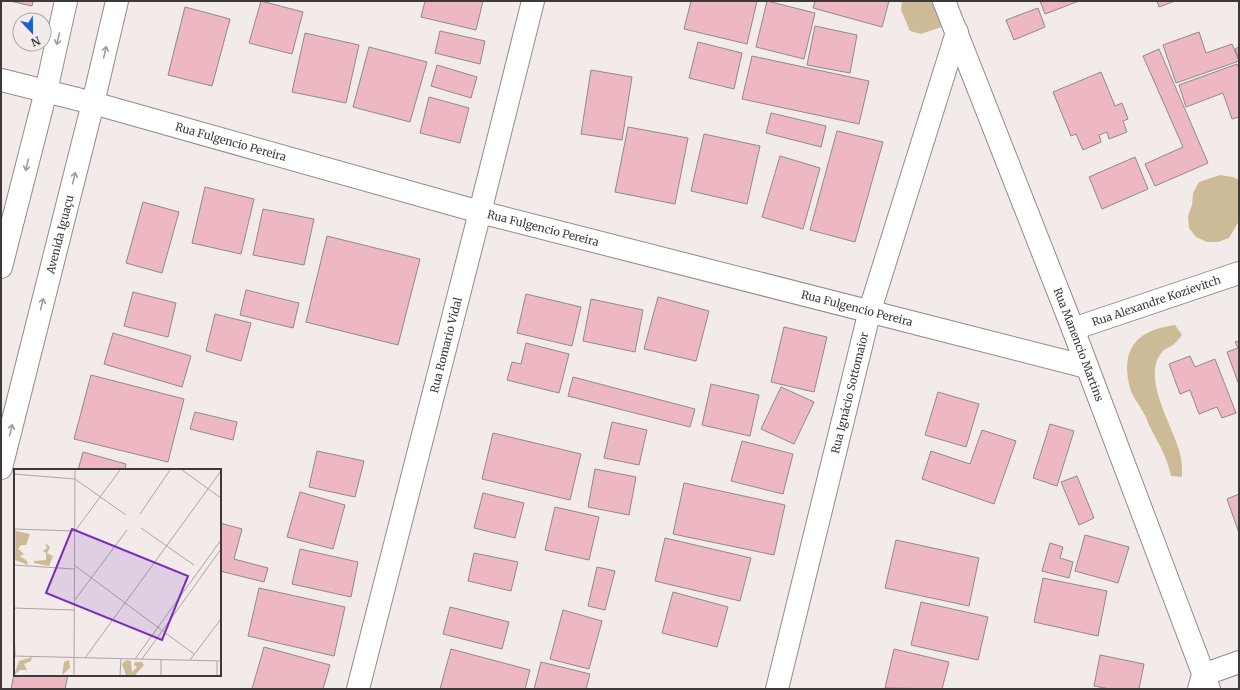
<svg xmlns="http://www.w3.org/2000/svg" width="1240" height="690" viewBox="0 0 1240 690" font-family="Merriweather,serif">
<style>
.green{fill:#cdbb98}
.building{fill:#eeb8c3;stroke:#90898a}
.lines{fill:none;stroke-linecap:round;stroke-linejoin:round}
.street-casing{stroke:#938c8b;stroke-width:24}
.secondary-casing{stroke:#938c8b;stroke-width:24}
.street{stroke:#fff;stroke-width:22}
.secondary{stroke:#fff;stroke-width:22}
.oneway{stroke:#9e9c9c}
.labels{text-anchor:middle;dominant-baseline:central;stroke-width:3.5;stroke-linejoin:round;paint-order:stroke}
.street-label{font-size:11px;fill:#3c3938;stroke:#f3ebea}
.inset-road{fill:none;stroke:#aaa4a3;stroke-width:1}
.view{fill:#7b2cbf;fill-opacity:0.15;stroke:#7b2cbf;stroke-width:2}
.inset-edge{fill:none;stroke:#3c3938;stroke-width:2}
</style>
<rect width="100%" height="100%" fill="#f3ebea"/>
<g class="green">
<polygon points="902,1 953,1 944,26 921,34 910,31 901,10"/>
<polygon points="1220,175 1233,177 1239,180 1239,221 1229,238 1218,242 1207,242 1196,237 1189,228 1188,216 1192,205 1193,193 1199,182"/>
<path d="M1175,325L1182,335C1179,338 1177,342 1174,344C1171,347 1166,348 1163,351C1140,375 1172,424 1179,450C1182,459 1182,468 1182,477L1171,476C1167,456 1157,441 1148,423C1147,419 1145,415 1143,412C1139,404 1134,399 1131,391C1119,351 1135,330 1175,325Z"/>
</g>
<g class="building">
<polygon points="10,1 33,1 32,6"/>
<polygon points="261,1 303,12 292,54 249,43"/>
<polygon points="425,1 483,1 476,30 421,17"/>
<polygon points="691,1 757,1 747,44 684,29"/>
<polygon points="767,1 815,13 804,59 756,47"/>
<polygon points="815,1 889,1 882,27 813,8"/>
<polygon points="1040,1 1079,1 1045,14"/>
<polygon points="1157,1 1175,1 1159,7"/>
<polygon points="185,7 230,19 212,86 168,75"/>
<polygon points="1038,8 1045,27 1014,40 1006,20"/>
<polygon points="815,26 857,35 850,73 807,65"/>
<polygon points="440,31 485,41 480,64 435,53"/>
<polygon points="1199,32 1206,53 1232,44 1239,61 1176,83 1163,45"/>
<polygon points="305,33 359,45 346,103 292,92"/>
<polygon points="698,42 742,53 734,89 689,78"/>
<polygon points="369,47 427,62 410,122 353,107"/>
<polygon points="1239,47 1239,60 1235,49"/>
<polygon points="1159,49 1208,163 1155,186 1145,164 1183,147 1143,56"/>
<polygon points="752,56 869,81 859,124 742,99"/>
<polygon points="1237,64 1239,69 1239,117 1232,119 1223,93 1186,107 1179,85"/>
<polygon points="437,65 477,77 471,98 431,86"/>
<polygon points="591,70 632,77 622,140 581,134"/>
<polygon points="1101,72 1115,106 1122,103 1128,119 1123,121 1127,132 1109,139 1107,132 1099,135 1101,142 1083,150 1076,134 1071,136 1053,92"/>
<polygon points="429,97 469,108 460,143 420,133"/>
<polygon points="771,113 826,126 821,147 766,133"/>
<polygon points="628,127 688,138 675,204 615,192"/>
<polygon points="837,131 883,142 855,242 810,230"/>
<polygon points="704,134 760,146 747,204 691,191"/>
<polygon points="780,156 820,168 803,229 762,217"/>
<polygon points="1135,157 1148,189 1102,209 1089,177"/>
<polygon points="205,187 254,199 241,254 192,243"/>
<polygon points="143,202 179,212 162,273 126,263"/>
<polygon points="263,209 314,219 304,265 253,255"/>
<polygon points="327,236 420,259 398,345 306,322"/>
<polygon points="246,290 299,303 293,328 240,315"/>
<polygon points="133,292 176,303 168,337 124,326"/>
<polygon points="526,294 581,307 572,346 517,333"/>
<polygon points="658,297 709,311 696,361 644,349"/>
<polygon points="591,299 643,310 635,352 583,341"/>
<polygon points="215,314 251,323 241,361 206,351"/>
<polygon points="784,327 827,337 814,392 771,382"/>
<polygon points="113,333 191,356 182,387 104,364"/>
<polygon points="1239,341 1239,385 1227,352 1238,348 1235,342"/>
<polygon points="526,343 569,354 559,393 507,380 512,362 521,364"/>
<polygon points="1190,356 1195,367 1215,359 1236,413 1222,418 1217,407 1199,414 1190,390 1180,394 1169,364"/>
<polygon points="91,375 184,399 168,462 74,439"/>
<polygon points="573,377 695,409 690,427 568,396"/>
<polygon points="711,384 759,395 750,436 702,425"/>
<polygon points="781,387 814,402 794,444 761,429"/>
<polygon points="938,392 979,404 966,447 925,435"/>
<polygon points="195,412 237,422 233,440 190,429"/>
<polygon points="612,422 647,430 639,465 604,458"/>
<polygon points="1050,424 1074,431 1057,486 1033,478"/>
<polygon points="982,430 1016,441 994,504 922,479 931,451 970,464"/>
<polygon points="493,433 581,454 570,500 482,479"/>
<polygon points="742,441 793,454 783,494 731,481"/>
<polygon points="317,451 364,461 355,497 309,487"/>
<polygon points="83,452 126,464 125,470 78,470"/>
<polygon points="595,469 636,477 629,515 588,507"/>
<polygon points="1077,476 1094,518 1079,525 1061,482"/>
<polygon points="684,483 785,505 774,555 673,534"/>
<polygon points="300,492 345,505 333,549 287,537"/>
<polygon points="483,493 524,503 515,538 474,528"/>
<polygon points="1239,494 1239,533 1227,499"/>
<polygon points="555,507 599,517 589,560 545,550"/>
<polygon points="220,523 242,529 234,559 268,568 264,582 220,571"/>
<polygon points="1085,535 1129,547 1118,583 1075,571"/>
<polygon points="665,538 751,558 740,601 655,581"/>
<polygon points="896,540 979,558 969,606 885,588"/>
<polygon points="1050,543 1063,547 1060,558 1073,562 1069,578 1042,571"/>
<polygon points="300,549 358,562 351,597 292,584"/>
<polygon points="474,553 518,562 511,591 468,581"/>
<polygon points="597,567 615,571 605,610 588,606"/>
<polygon points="1043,578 1107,591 1098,636 1034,622"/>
<polygon points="259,588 345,607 334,656 248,636"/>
<polygon points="673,592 728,607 717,647 662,633"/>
<polygon points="921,602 988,617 978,660 911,645"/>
<polygon points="450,607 509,622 502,649 443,634"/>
<polygon points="563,610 602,621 589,669 550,659"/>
<polygon points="264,647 330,665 323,689 252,689"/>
<polygon points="451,649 530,670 525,689 440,689"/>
<polygon points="894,649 949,662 942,689 885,688"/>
<polygon points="1100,655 1144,664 1139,689 1110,689 1094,686"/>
<polygon points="541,662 590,674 586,689 534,689"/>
<polygon points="15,669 15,675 68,675 65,689 11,689"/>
</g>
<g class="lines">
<defs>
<g id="street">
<path id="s1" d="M944,1L1073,329L1209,689"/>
<path id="s2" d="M1,80L93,103L480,212L1087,367"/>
<path id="s3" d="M1073,329L1239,273"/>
<path id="s4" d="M358,689L480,212L533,1"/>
<path id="s5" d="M777,689L870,310L957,32"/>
<polyline points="1199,689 1203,675 1239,662"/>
</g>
<g id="secondary">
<polyline points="1,267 46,91 66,1"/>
<path id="s6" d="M1,468L93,103L117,1"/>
</g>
</defs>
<use href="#street" class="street-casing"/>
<use href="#secondary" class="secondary-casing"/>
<use href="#street" class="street"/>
<use href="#secondary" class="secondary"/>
</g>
<defs><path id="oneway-shaft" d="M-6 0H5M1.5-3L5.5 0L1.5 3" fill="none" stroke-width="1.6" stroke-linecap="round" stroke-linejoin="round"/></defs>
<g class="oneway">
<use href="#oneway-shaft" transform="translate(58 39) rotate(103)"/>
<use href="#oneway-shaft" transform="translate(105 52) rotate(-77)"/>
<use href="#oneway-shaft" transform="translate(27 165) rotate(104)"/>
<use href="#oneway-shaft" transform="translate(74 178) rotate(-76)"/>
<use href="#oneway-shaft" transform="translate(42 304) rotate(-76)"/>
<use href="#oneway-shaft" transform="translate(11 430) rotate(-76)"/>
</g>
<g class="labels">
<g class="street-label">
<text stroke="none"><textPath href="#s2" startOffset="238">Rua Fulgencio Pereira</textPath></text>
<text stroke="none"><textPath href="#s2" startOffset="562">Rua Fulgencio Pereira</textPath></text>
<text stroke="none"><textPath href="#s6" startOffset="241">Avenida Iguaçu</textPath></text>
<text stroke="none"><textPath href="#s3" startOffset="88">Rua Alexandre Kozievitch</textPath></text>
<text stroke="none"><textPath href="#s2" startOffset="886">Rua Fulgencio Pereira</textPath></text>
<text stroke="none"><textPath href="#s1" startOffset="369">Rua Manencio Martins</textPath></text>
<text stroke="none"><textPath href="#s4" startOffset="355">Rua Romario Vidal</textPath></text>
<text stroke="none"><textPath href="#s5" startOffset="305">Rua Ignácio Sottomaior</textPath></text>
</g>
</g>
<g transform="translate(14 469)">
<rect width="207" height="207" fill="#f3ebea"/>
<path d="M2,62L16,65L12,76H7L4,80L10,85L6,87L13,92L14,96L1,91ZM31,74L36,78L33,84L39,87L35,97L20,94V92L32,91V84L29,82L33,79ZM18,188L17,192L10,195L13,201H6L0,206L5,192ZM55,191L56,199L48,206L50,193ZM112,191L117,192L118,203L123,198L120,196L121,193H128L130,196L121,206H112L108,195Z" fill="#cdbb98"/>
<path class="inset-road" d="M168,1L207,29M0,5L61,10L112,46M126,45L156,1M127,59L180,96M0,60L61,62L106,1M0,96L60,100M60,96L180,185M0,111L1,60M60,132L113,61M0,139L60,141M0,152L1,187M0,187L207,192M71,189L207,2M121,190L207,71M128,190L207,80M176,191L207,150M60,206L61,1M106,206L107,190M147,206V191M203,206V192"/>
<path class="view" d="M58,60L174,107L148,171L32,124Z"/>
<rect width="207" height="207" class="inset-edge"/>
</g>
<rect width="1240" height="690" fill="none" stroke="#3c3938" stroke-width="4"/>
<g transform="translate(32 32) rotate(158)"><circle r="19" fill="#f3ebea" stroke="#aaa4a3"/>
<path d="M0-3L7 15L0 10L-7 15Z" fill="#1661cb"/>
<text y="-6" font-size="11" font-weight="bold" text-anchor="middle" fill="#3c3938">N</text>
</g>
</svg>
